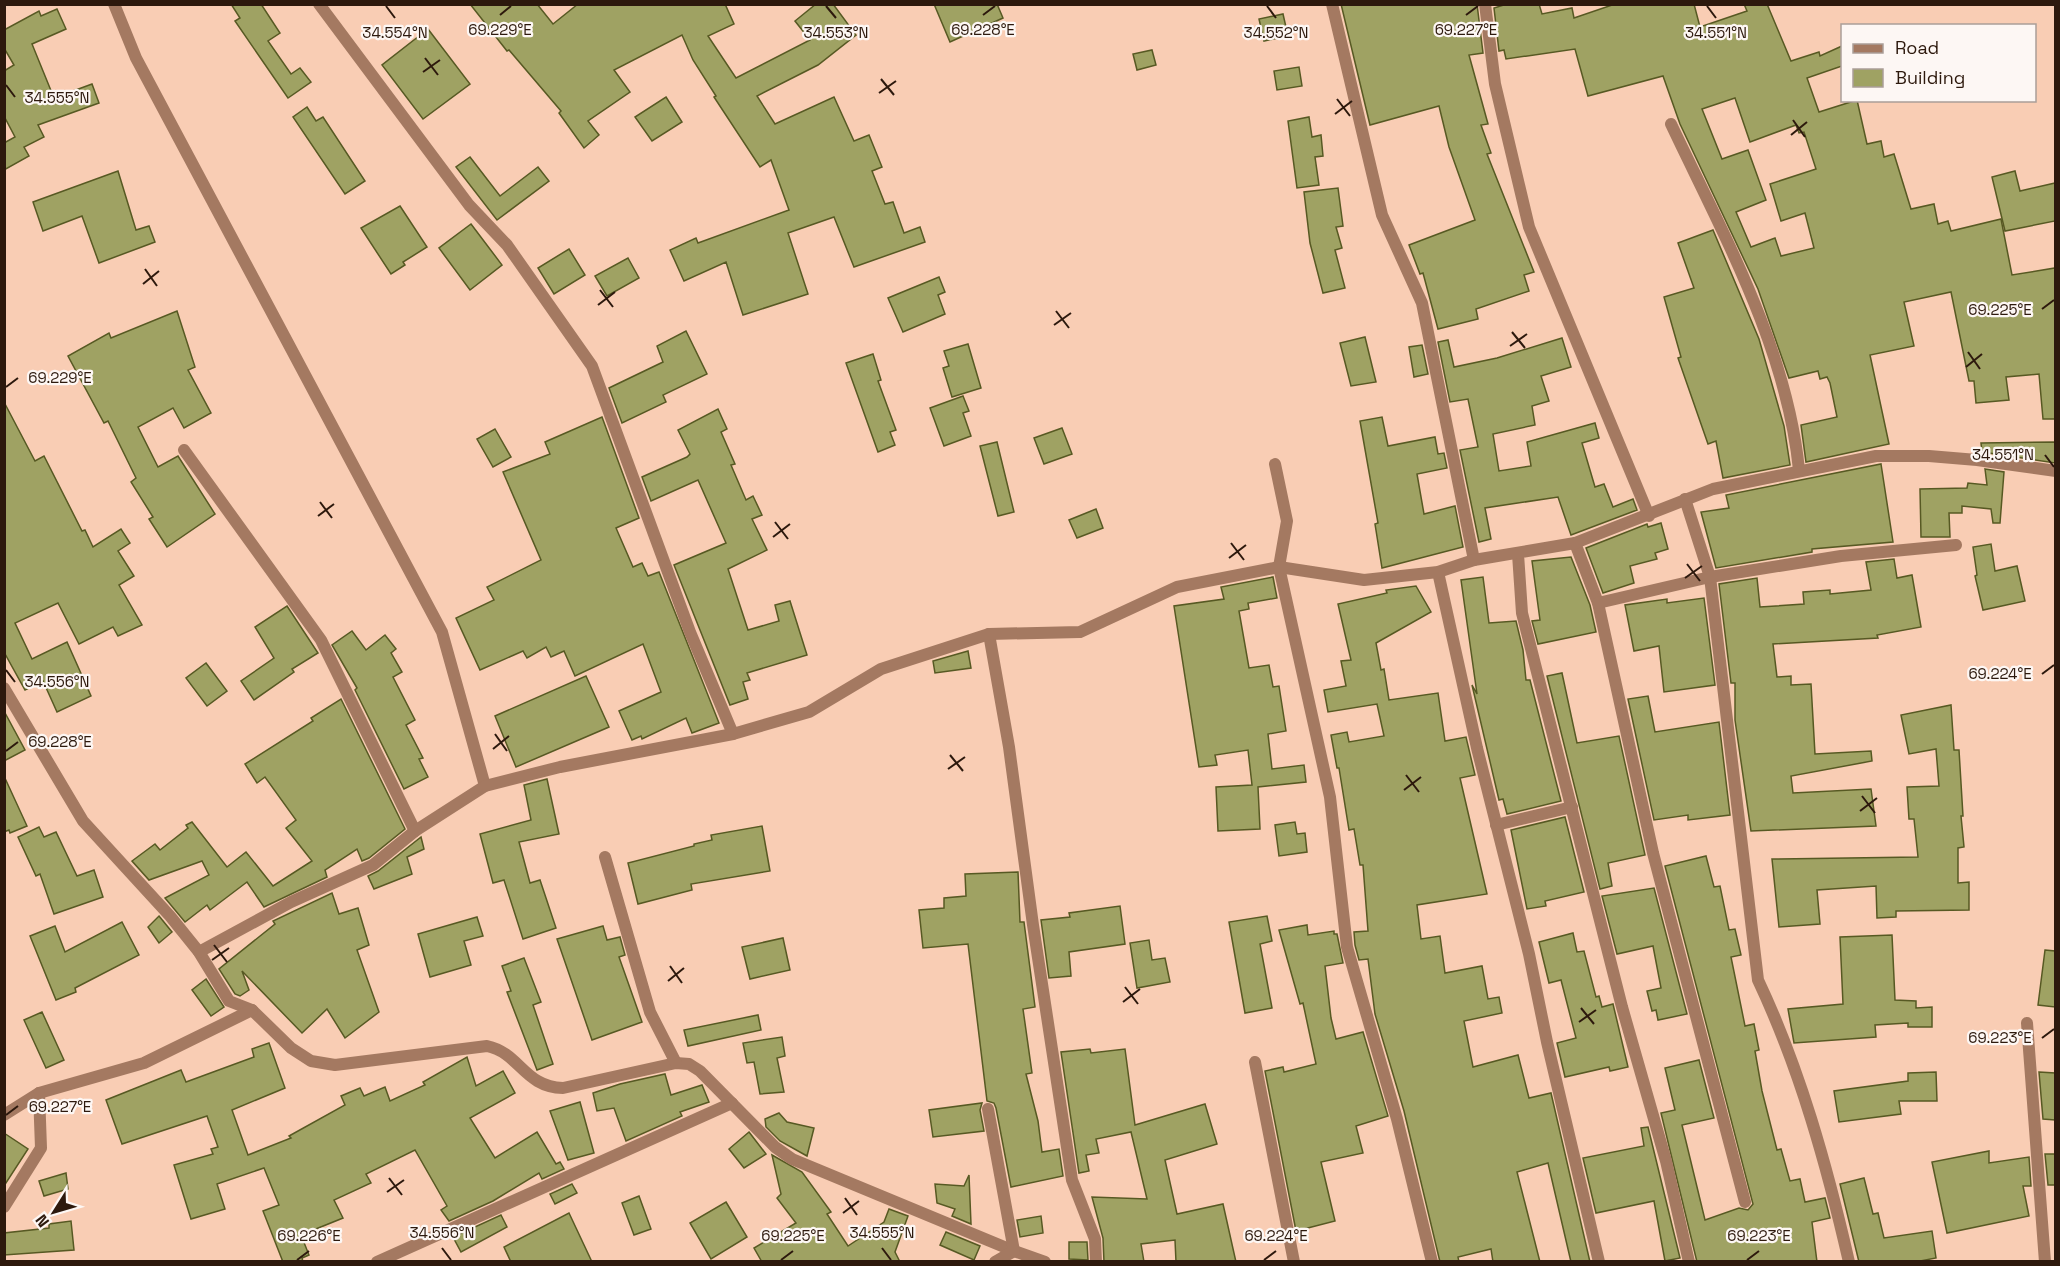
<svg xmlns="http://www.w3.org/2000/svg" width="2060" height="1266" viewBox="0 0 2060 1266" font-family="'Space Grotesk',sans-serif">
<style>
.building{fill:#9fa263;stroke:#575923;stroke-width:1.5;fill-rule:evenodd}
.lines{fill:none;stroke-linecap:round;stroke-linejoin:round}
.minor{stroke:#a47961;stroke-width:12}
.ticks{fill:none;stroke:#2d190d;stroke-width:2}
.ticks-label{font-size:15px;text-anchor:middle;fill:#2d190d;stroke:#fdf7f4;stroke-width:4.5;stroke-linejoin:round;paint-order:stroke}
</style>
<rect width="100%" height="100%" fill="#f9cdb4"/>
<g class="building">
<polygon points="231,4 261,4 280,33 268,41 291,74 300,68 311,82 288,98 235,21 240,18"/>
<polygon points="470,4 537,4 553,24 578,4 725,4 734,24 708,36 736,78 810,40 795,21 816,4 833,4 856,35 818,65 757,96 775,124 834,97 854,141 869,135 882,167 872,171 885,204 893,202 904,233 920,227 925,242 854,267 834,217 788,233 808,294 743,315 726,262 684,281 670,250 696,238 698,243 789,210 771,160 760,167 714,97 716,96 693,60 682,35 614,70 630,92 588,121 599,135 584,148 559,113 561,111 509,50 507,51"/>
<polygon points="934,4 997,4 1003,18 950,42"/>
<polygon points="1341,4 1477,4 1483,53 1469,55 1488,124 1481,125 1491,153 1487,154 1534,272 1524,275 1529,291 1476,309 1478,319 1438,329 1423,273 1420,274 1409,245 1475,220 1449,147 1439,106 1370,125"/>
<path d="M1507,4H1539L1542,14L1572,8L1574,18L1615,4H1694L1700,27L1747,11L1744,4H1767L1791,61L1819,52L1820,56L1842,46V66L1807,78L1819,112L1857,100L1867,144L1881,141L1884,157L1894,154L1911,209L1934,204L1938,224L1948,221L1951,231L2001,219L2012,275L2055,268V419H2043L2039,374L2006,377L2009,400L1976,403L1974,381H1969L1951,292L1904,302L1914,346L1870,355L1889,444L1806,462L1801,425L1837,417L1830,383L1827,377L1820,379L1818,371L1789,378L1758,289L1680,124L1663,76L1588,96L1575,49L1506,59L1504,50L1499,51L1494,8ZM1735,98L1750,142L1796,125L1799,133L1804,132L1816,169L1770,184L1781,221L1805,213L1814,248L1781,256L1775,238L1751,247L1736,212L1766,200L1748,150L1722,159L1702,109Z"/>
<polygon points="57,9 66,29 32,44 54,98 92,84 99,103 38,125 44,137 24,147 29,156 4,170 4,143 15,137 4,116 4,71 14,65 4,48 4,30 39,11 41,16"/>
<polygon points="1283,14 1288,36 1264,41 1259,19"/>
<polygon points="428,29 470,84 423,119 382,65"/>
<polygon points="1152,50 1156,65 1137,70 1133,54"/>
<polygon points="1299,67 1302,86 1277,90 1274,71"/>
<polygon points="666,97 682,122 652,141 635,117"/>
<polygon points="307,107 316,121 323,117 365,181 345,194 293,117"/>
<polygon points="1309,117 1312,137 1321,135 1323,156 1315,157 1319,185 1297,188 1288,121"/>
<polygon points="470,157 500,196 538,167 549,181 497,220 456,167"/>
<polygon points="118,171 136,230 149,226 155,242 99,263 82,216 43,231 33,202"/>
<polygon points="2015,171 2020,191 2055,183 2055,221 2005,231 1992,177"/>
<polygon points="1338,188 1343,226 1336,227 1342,248 1335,250 1345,288 1323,293 1310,243 1304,192"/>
<polygon points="400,206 427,247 403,262 405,265 391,274 361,228"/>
<polygon points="471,224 502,265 470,290 439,248"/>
<polygon points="1713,230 1759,339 1784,426 1790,465 1723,478 1716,441 1708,444 1678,358 1681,357 1664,297 1694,288 1678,243"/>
<polygon points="569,249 585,275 554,294 538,268"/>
<polygon points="628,258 639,278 607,296 595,276"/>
<polygon points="939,277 945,292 938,295 945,314 903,332 888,298"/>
<polygon points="177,311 195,367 188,370 211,413 184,428 173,408 138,427 158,467 178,456 215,514 167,547 149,519 153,517 131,482 136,478 108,421 104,423 68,356 109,333 111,338"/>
<polygon points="686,331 707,374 663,395 666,402 622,423 609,388 663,362 657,346"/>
<polygon points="1365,337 1376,382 1351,386 1340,343"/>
<polygon points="1562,338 1571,367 1541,376 1549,401 1532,406 1535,425 1493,434 1499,471 1531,466 1527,442 1595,423 1599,438 1582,443 1595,487 1604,484 1613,507 1633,499 1637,510 1571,535 1558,497 1485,508 1491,539 1479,542 1460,450 1478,447 1468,399 1450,402 1438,342 1448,340 1454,367 1497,358"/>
<polygon points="968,344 981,388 952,397 943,368 949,366 944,351"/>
<polygon points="1422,345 1428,374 1414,377 1409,347"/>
<polygon points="873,354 881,380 878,381 896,430 890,432 895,445 878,452 846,363"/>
<polygon points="963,396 969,411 963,413 971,436 944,446 930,408"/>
<polygon points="4,402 35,461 44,456 82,531 85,530 93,547 121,529 130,543 118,551 134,576 119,585 142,625 118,636 113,627 79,644 58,603 15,623 32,659 67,642 91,696 57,712 43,681 25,690 4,652"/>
<polygon points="718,409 727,429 721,432 735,464 731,465 746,500 753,496 762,515 752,519 767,550 728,569 748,630 779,621 775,605 790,601 807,655 747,673 750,680 743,682 748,699 730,705 674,565 726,543 698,480 651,501 642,477 687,457 690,454 678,430"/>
<polygon points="602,417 639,518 616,528 633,567 642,563 648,576 659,572 719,723 692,733 686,718 642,739 641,736 632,740 619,711 661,692 643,644 575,676 564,651 551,657 546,647 527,658 523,651 480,670 456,618 494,600 487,587 541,560 503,472 550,454 545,442"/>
<polygon points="1382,417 1388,446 1435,437 1438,454 1444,453 1447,468 1417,474 1424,514 1455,506 1463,547 1382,568 1375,524 1378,523 1360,421"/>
<polygon points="1062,428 1072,454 1044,464 1034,438"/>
<polygon points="495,429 511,457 493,467 477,439"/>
<polygon points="997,442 1014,512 998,516 980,446"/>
<polygon points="2055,442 2055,463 1982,452 1981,443"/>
<polygon points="1881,464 1893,542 1812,549 1812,552 1716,568 1701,512 1729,508 1726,495"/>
<polygon points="1985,469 2004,472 2000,523 1993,523 1991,509 1962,506 1962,513 1949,513 1950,537 1921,537 1920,489 1967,488 1968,483 1987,485"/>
<polygon points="1096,509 1103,528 1077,538 1069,520"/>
<polygon points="1661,523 1668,549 1655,553 1657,559 1630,566 1634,583 1603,593 1586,548 1647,524 1648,527"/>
<polygon points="1991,544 1995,571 2017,566 2025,601 1983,610 1975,576 1977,575 1973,547"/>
<polygon points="1571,557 1590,605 1596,632 1538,644 1532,621 1540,620 1532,561"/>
<polygon points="1894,559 1897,578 1912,575 1921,627 1877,635 1878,638 1773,644 1777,677 1791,676 1791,685 1811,684 1815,754 1871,751 1872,761 1791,776 1793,793 1871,789 1876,826 1751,831 1735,720 1735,683 1731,683 1719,584 1757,578 1760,607 1804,604 1803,592 1830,590 1830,594 1871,590 1866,562"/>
<polygon points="1273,577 1277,598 1248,603 1249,609 1239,611 1249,668 1269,665 1273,687 1279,686 1286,731 1268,734 1272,769 1304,765 1306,782 1258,787 1260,829 1218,831 1216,787 1252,785 1248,750 1215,755 1217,765 1199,767 1174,606 1224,599 1221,587"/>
<polygon points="1483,577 1489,623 1516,621 1523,650 1526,680 1530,680 1561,801 1507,814 1503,799 1499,800 1472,685 1477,694 1461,580"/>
<polygon points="1416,586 1431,612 1376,643 1381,670 1384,669 1389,700 1438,693 1445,741 1466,737 1475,775 1460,778 1487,894 1417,905 1421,939 1440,936 1445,973 1482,966 1488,999 1499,997 1502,1013 1464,1021 1473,1067 1518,1055 1529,1098 1551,1093 1590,1262 1571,1262 1548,1163 1517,1172 1540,1262 1493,1262 1491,1249 1458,1257 1459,1262 1440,1262 1404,1111 1375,1014 1368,959 1359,960 1355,945 1354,932 1368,931 1363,865 1360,865 1354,829 1349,830 1339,768 1337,768 1331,735 1347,732 1349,742 1384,736 1377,704 1328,712 1324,690 1346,686 1341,661 1351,660 1338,604 1387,593 1386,590"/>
<polygon points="1704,598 1715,685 1664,692 1659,646 1634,651 1625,605 1667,599 1667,603"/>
<polygon points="287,606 318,653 292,669 294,672 254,700 241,681 274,658 255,627"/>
<polygon points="352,631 366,650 385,635 396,649 391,653 402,672 393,677 415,720 406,725 423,758 419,759 428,777 404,789 355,690 357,688 332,645"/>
<polygon points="968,651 971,668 935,673 933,661"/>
<polygon points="206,663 227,691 207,706 186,678"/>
<polygon points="1562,673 1577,743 1619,736 1645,855 1608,863 1612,886 1600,889 1547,676"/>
<polygon points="586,676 609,727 516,767 495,716"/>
<polygon points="1648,696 1655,732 1719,722 1730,815 1688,820 1688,815 1654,820 1628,699"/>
<polygon points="341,699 405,829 369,858 362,861 357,849 325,870 327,877 264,907 247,882 210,910 207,905 185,922 165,898 209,875 202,861 149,880 132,861 155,844 160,850 188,828 186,825 192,822 227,867 246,852 273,886 312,861 286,828 296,820 265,777 257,783 245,764 313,721 311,718"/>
<polygon points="1951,705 1954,750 1959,750 1963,816 1961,816 1964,847 1958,848 1958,883 1969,882 1969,910 1896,911 1896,917 1877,918 1876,886 1817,890 1820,924 1779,927 1772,859 1918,857 1914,819 1909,819 1907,787 1939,786 1936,749 1909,754 1901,715"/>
<polygon points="4,711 25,750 4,761"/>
<polygon points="4,776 27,826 10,833 9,830 4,832"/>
<polygon points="547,779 559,834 519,842 530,883 540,880 556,928 523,939 504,880 493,883 480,834 531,820 524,785"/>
<polygon points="1565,817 1584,892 1545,901 1546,906 1527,909 1511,830"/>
<polygon points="1295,822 1297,834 1305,833 1307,852 1279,856 1275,825"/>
<polygon points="762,826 770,871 691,884 692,890 638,904 628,863 694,846 694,844 712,840 711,835"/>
<polygon points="39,827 44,837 56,832 77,876 94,870 103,897 54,914 40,874 36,876 18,837"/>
<polygon points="421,837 424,849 407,857 412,874 374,889 368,876 378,871"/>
<polygon points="1706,856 1714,887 1720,886 1729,930 1735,929 1741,955 1731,957 1745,1026 1754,1024 1759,1050 1755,1051 1762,1091 1777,1150 1781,1149 1790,1181 1800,1179 1805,1202 1825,1198 1830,1218 1812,1222 1817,1262 1697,1262 1661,1113 1675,1110 1665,1068 1699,1060 1714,1118 1682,1125 1705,1220 1739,1208 1748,1210 1753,1204 1665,866"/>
<polygon points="1018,872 1020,922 1024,922 1035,1007 1023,1009 1032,1073 1026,1074 1038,1121 1042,1152 1059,1149 1063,1176 1011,1187 996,1108 994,1103 987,1101 968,944 923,948 919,910 944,908 944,898 966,896 965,874"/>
<polygon points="1654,888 1687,1014 1658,1020 1656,1010 1652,1011 1647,991 1661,988 1653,946 1617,954 1602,896"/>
<polygon points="332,893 339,914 358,908 369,945 357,950 379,1012 345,1038 327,1009 302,1033 242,971 249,990 240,996 235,994 219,969 275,924 273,921"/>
<polygon points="1120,906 1125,944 1069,952 1071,976 1049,978 1041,920 1070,917 1069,913"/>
<polygon points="159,916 172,932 159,943 148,927"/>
<polygon points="1267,916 1272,941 1260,944 1272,1008 1245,1013 1229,922"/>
<polygon points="477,917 483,936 464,941 471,965 430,977 418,934"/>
<polygon points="122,922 139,955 75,988 76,992 56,1000 30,936 55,926 65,952"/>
<polygon points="1307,925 1308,935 1334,931 1334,934 1337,934 1343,963 1325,966 1331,1018 1336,1039 1363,1032 1388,1116 1356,1126 1363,1153 1321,1162 1335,1221 1296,1231 1265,1071 1283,1067 1284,1072 1316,1064 1303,1003 1300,1004 1279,930"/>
<polygon points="603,926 607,940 620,937 625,955 619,957 642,1022 592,1040 557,939"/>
<polygon points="1573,933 1577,952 1584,951 1596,997 1599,996 1602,1007 1613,1004 1628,1067 1610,1071 1609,1067 1565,1077 1557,1043 1576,1038 1561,980 1549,983 1539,942"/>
<polygon points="1892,935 1895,1000 1916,1001 1916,1008 1932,1007 1932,1027 1908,1027 1908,1023 1875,1025 1876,1037 1794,1043 1788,1009 1843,1004 1840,937"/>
<polygon points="783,938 790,970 750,979 742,947"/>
<polygon points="1149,940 1152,960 1165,958 1170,982 1137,988 1130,943"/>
<polygon points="2045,950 2055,951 2055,1007 2038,1005"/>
<polygon points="524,958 541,1002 533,1005 553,1064 537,1070 507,992 511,991 502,966"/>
<polygon points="206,979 224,1007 211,1016 192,990"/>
<polygon points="42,1012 64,1060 46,1068 24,1020"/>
<polygon points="758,1015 761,1030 688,1046 684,1030"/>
<polygon points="782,1037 785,1056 777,1058 784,1092 760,1094 754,1062 747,1063 743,1043"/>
<polygon points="269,1043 285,1088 232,1110 248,1155 291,1138 289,1136 345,1105 341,1096 360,1088 364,1096 385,1087 390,1101 425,1085 423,1082 467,1057 476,1086 503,1071 515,1093 470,1118 495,1158 537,1132 556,1164 560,1162 564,1169 542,1179 539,1173 493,1201 449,1221 441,1210 447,1206 415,1150 366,1174 371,1183 334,1200 343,1218 301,1235 309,1255 302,1258 303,1262 283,1262 263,1211 279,1205 264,1168 217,1184 225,1209 191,1219 174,1165 213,1154 211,1149 218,1147 207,1116 122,1144 106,1100 181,1070 186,1082 254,1057 252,1049"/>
<polygon points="1090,1049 1091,1053 1125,1049 1135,1125 1205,1104 1217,1144 1165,1160 1177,1214 1223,1204 1236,1262 1176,1262 1175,1240 1141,1244 1144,1262 1104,1262 1103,1238 1092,1197 1147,1199 1131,1132 1096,1139 1099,1153 1086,1155 1089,1171 1079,1173 1061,1052"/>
<polygon points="1936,1072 1937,1101 1899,1101 1901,1114 1839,1122 1834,1091 1908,1081 1908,1073"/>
<polygon points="2039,1072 2055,1073 2055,1120 2043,1119"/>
<polygon points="665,1074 671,1095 702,1085 709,1102 680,1112 682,1116 626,1141 614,1108 597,1111 593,1093 620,1084"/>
<polygon points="580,1102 594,1153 568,1160 550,1111"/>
<polygon points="982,1103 980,1110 984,1131 933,1137 929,1110"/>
<polygon points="779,1113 787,1122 814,1128 807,1156 780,1141 766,1127 765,1119"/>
<polygon points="1648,1127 1680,1258 1665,1261 1654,1201 1596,1213 1583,1158 1644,1146 1641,1128"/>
<polygon points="749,1132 766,1154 744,1168 729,1149"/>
<polygon points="4,1133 28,1149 4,1186"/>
<polygon points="1989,1151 1989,1163 2029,1157 2031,1186 2023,1186 2029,1216 1947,1233 1932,1162"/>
<polygon points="2045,1154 2055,1154 2055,1185 2048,1185"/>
<polygon points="772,1155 802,1172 831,1212 827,1214 848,1246 884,1222 889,1209 908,1216 895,1252 900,1262 762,1262 754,1248 796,1223 777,1198 781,1194"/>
<polygon points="66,1173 68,1189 44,1196 39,1181"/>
<polygon points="969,1175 971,1224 952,1216 955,1209 937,1203 935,1184 964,1186"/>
<polygon points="1864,1178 1873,1214 1878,1213 1884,1238 1932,1231 1936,1258 1915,1262 1859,1262 1840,1184"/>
<polygon points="572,1184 577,1193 555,1204 550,1194"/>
<polygon points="639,1196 651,1229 634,1235 622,1203"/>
<polygon points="726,1202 747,1237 711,1259 690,1223"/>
<polygon points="569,1213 592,1262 511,1262 504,1247"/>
<polygon points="501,1215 507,1227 461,1252 453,1237"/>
<polygon points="1041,1216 1043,1233 1020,1237 1017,1220"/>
<polygon points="71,1221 74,1250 4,1255 4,1233 49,1228 49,1224"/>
<polygon points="946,1232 980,1246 974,1260 940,1245"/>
<polygon points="1069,1242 1087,1242 1088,1260 1069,1259"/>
</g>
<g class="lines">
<g class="minor">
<polyline points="114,4 136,58 442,632 485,786"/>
<polyline points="319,4 469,205 507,245 592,366 690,632 733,734"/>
<polyline points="1332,4 1382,215 1422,303 1474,560"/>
<polyline points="1485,4 1495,84 1529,227 1649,516"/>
<path d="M1671,124C1723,234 1787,348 1799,470"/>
<polyline points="184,450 321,640 415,831"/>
<polyline points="1275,464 1287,521 1279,567 1330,797 1347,947 1397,1119 1432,1262"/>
<path d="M1685,499L1710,577L1758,980C1800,1069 1827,1166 1849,1262"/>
<polyline points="1575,543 1598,603 1653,853 1745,1202"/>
<polyline points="1518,554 1522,613 1622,1007 1666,1161 1689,1262"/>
<polyline points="1438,572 1477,748 1529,954 1547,1042 1599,1262"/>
<polyline points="1598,603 1710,577 1841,556 1956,545"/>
<polyline points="989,634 1009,747 1033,925 1072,1180 1095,1239 1096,1262"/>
<path d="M4,688L83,821L170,916L199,952L229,1001L252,1010L291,1048L311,1061L335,1065L487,1046C520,1053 524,1087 563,1088L676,1063L689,1064L700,1071L775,1147L792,1159L1014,1251L1045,1262"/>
<polyline points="1496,825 1572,807"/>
<polyline points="605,857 650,1012 676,1063"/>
<polyline points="199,952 291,902 373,865 415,831 485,786 560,767 733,734 809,712 881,669 989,634 1080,632 1177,587 1279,567 1364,580 1438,572 1474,560 1575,543 1713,489 1876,456 1929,456 1977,460 2056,471"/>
<polyline points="2027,1023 2045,1262"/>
<polyline points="1255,1062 1294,1262"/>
<polyline points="988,1109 1014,1251 995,1262"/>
<polyline points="4,1115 39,1093 144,1063 252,1010"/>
<polyline points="4,1207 41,1148 39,1093"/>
<polyline points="377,1262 732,1103"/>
</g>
</g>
<path class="ticks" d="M386,6L395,18M826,6L836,18M1267,6L1276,18M1707,6L1716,18M500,15L511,6M983,15L995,6M1466,15L1478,6M425,58L438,75M423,72L440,60M881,79L894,95M6,85L15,97M879,93L896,81M1337,99L1350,116M1335,114L1352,101M1793,120L1805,137M1791,135L1807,122M145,269L157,286M143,284L159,271M600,290L613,307M598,305L615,292M2042,309L2054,300M1056,311L1069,328M1054,325L1071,313M1512,332L1525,348M1510,346L1527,334M1968,352L1980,369M1966,367L1982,354M6,387L18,378M2045,455L2054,467M320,502L332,518M318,516L334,504M775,522L788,539M773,537L790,524M1231,543L1244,560M1229,558L1246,545M1687,564L1700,581M1685,578L1702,566M6,670L15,682M2042,674L2054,665M495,734L507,751M493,749L509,736M6,751L18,742M950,755L963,771M948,769L965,757M1406,775L1419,792M1404,790L1421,777M1862,796L1875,813M1860,811L1877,798M214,945L227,962M212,960L229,948M670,966L682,983M668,981L684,968M1125,987L1138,1004M1123,1002L1140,989M1581,1008L1594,1024M1579,1022L1596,1010M2042,1038L2054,1029M6,1115L18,1106M389,1178L402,1195M387,1192L404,1180M845,1198L857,1215M843,1213L859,1201M442,1248L451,1260M882,1248L891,1260M297,1260L309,1251M781,1260L793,1251M1264,1260L1276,1251M1747,1260L1759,1251"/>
<g class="ticks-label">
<text x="500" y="35">69.229°E</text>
<text x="983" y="35">69.228°E</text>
<text x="1466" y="35">69.227°E</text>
<text x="395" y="38">34.554°N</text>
<text x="836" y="38">34.553°N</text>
<text x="1276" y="38">34.552°N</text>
<text x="1716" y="38">34.551°N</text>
<text x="57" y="103">34.555°N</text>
<text x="2000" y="315">69.225°E</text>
<text x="60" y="383">69.229°E</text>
<text x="2003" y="460">34.551°N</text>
<text x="2000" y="679">69.224°E</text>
<text x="57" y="687">34.556°N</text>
<text x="60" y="747">69.228°E</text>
<text x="2000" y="1043">69.223°E</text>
<text x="60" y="1112">69.227°E</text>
<text x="442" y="1238">34.556°N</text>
<text x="882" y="1238">34.555°N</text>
<text x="309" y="1241">69.226°E</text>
<text x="793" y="1241">69.225°E</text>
<text x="1276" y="1241">69.224°E</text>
<text x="1759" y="1241">69.223°E</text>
</g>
<rect width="2060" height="1266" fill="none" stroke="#2d190d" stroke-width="12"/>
<rect x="1841" y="24" width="195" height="78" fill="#fdf7f4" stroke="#aa9e98" stroke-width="1.5"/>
<rect x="1853" y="44" width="30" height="9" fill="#a47961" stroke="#aa9e98" stroke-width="1.5"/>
<text x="1895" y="54" font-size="18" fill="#2d190d">Road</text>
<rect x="1853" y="69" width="30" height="18" fill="#9fa263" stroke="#aa9e98" stroke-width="1.5"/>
<text x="1895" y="84" font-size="18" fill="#2d190d">Building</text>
<g transform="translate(54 1212) rotate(233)" stroke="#fdf7f4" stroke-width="4.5" paint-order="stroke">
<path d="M0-4.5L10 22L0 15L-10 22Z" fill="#2d190d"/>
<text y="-9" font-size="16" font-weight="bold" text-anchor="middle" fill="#2d190d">N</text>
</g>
</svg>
